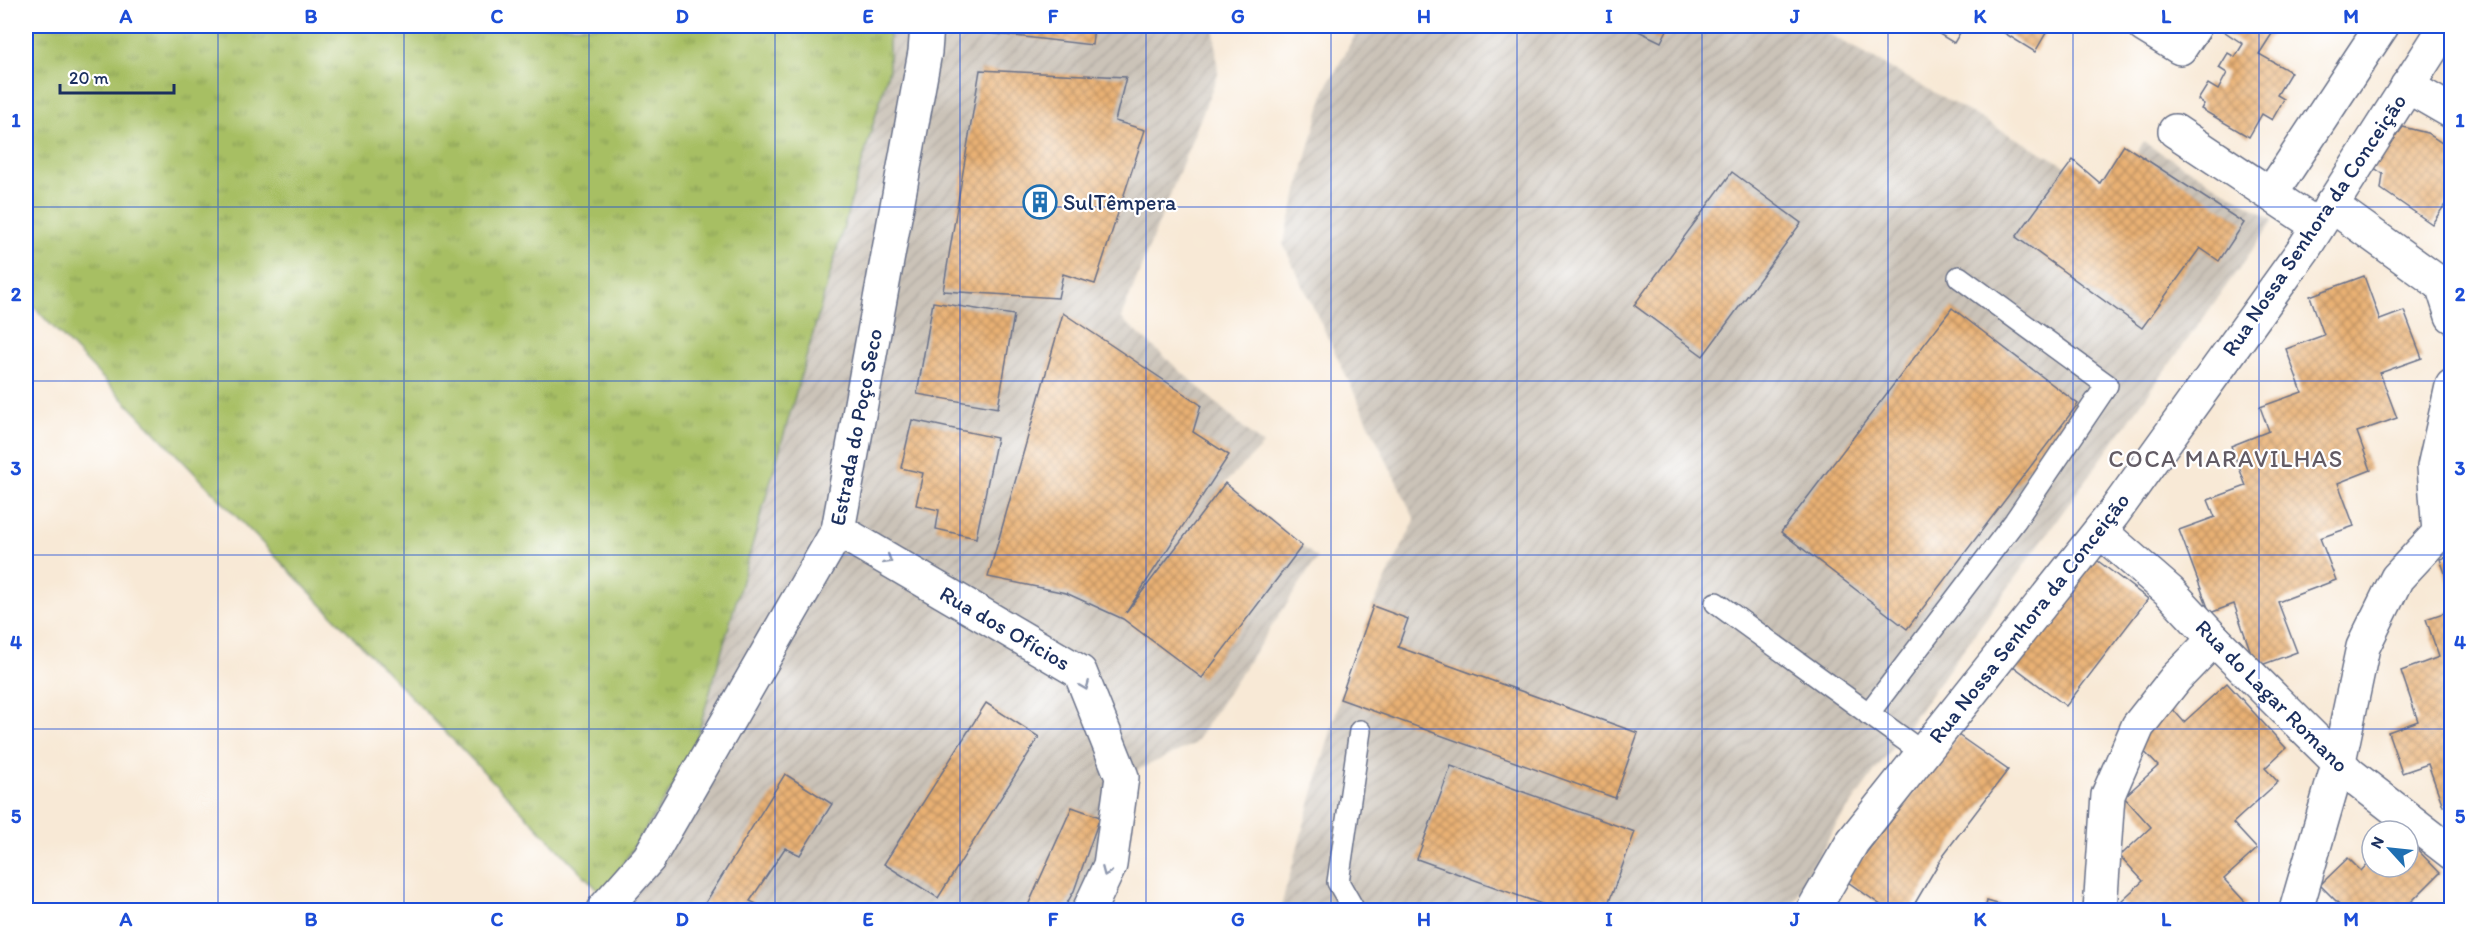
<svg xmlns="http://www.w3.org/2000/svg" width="2477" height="936" viewBox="0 0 2477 936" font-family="Itim,sans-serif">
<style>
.industrial{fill:url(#industrial-furrows)}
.grass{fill:url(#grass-tufts);stroke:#617761;stroke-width:1.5}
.building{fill:url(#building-cross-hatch)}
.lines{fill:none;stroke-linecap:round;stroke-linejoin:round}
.service-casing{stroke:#687088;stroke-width:24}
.minor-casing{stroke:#687088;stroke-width:36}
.tertiary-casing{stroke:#687088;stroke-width:36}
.service{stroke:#fff;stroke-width:21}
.minor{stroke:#fff;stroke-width:33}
.tertiary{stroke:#fff;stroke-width:33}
.oneway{stroke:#8d97ae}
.grid{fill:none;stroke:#1d4ed8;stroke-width:1.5;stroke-opacity:0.55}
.labels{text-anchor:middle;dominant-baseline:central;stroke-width:4.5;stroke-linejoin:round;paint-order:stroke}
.poi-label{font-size:22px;fill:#1b2f5e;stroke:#fff;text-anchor:start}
.street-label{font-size:22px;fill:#1b2f5e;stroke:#fff}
.neighbourhood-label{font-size:24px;letter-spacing:1.5px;fill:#635c65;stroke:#fff}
.neatline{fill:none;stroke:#1d4ed8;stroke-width:2}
.grid-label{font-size:20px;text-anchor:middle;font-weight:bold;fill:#1d4ed8}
</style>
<defs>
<pattern id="industrial-furrows" width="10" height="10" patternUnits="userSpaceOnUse" patternTransform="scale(1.5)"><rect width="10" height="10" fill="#cbc3b8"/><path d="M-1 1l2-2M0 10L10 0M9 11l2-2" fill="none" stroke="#aea8a1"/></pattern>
<pattern id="grass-tufts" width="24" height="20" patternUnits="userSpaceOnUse" patternTransform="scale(1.5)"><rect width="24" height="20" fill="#a7bf64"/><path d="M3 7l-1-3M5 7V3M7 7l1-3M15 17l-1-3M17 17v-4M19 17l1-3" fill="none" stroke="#879c56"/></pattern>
<pattern id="building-cross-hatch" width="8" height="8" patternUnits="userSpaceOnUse" patternTransform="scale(1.5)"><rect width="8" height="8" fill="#e9b173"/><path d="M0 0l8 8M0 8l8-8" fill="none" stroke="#bc9062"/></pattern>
</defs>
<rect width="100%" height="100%" fill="#fff"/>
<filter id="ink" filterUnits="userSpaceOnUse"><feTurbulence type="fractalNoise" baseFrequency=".0167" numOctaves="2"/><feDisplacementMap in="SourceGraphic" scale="12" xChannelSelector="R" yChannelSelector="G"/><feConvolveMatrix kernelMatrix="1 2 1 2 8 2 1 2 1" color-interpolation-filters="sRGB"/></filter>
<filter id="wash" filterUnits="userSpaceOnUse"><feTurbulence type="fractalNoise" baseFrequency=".008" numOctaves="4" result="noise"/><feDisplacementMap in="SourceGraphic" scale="24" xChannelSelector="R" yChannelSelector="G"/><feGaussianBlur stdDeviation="1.35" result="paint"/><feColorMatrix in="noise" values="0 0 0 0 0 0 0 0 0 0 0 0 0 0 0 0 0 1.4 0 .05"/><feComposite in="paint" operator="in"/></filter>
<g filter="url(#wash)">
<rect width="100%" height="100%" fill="#f8e9d6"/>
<g class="industrial">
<polygon points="889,26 1214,26 1218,74 1121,318 1263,445 1225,483 1317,558 1194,744 1122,777 1107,910 590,910 691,758 889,69"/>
<polygon points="1360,26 1815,26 2116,194 2143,142 2274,220 1834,828 1790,910 1280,910 1345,681 1373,606 1415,520 1283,244 1325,90"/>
</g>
<polygon class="grass" points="26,26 889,26 889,69 691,758 603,895 26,299"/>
<g id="blocks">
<g class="building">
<polygon points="981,26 1094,26 1092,45 980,32"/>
<polygon points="1628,26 1669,26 1661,42"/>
<polygon points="1926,26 1964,26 1954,43"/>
<polygon points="1993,26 2050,26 2035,52"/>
<polygon points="2216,26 2277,26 2259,54 2291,72 2277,95 2284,99 2272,120 2262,114 2249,137 2201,109 2204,104 2198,100 2208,84 2218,90 2227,73 2219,68 2228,53 2235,57 2243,44"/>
<polygon points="980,70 1126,77 1115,121 1145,130 1095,284 1063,274 1058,298 943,291"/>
<polygon points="2403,127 2427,133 2452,150 2452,203 2448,200 2432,224 2381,189 2383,174 2373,167"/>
<polygon points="2124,145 2244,223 2219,261 2200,248 2142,328 2016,237 2073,160 2100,183"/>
<polygon points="1732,172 1801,223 1703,356 1634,305"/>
<polygon points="2364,276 2380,320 2404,311 2422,358 2380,373 2397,418 2357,432 2371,470 2338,483 2354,526 2320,538 2336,580 2278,602 2297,652 2256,667 2234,604 2210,613 2179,530 2215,517 2208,500 2246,486 2231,446 2269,431 2260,407 2302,392 2286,349 2324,335 2310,296"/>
<polygon points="933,302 1014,315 998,408 917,394"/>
<polygon points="1952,308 2078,404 1907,629 1781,532"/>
<polygon points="1063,313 1201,405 1193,432 1229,455 1126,613 1225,483 1302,546 1202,678 1123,619 1066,593 988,577"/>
<polygon points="912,420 997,438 976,538 936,529 939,510 916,505 923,473 901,468"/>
<polygon points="2452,555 2452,590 2451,590 2440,559"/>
<polygon points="2094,558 2148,599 2066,706 2012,665"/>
<polygon points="1373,606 1408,619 1398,647 1638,733 1615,798 1340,699"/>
<polygon points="2452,610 2452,770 2447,772 2452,785 2452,802 2443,806 2428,764 2402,773 2388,732 2418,721 2401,671 2439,657 2426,619"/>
<polygon points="2227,683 2286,748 2265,768 2278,782 2233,823 2257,849 2224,879 2247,904 2240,910 2128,910 2120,902 2143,881 2120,856 2151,827 2124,797 2158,766 2133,740 2170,706 2184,722"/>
<polygon points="986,703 1039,737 938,898 884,864"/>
<polygon points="1958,735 2008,770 1944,854 1911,910 1888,910 1845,880"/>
<polygon points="1451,766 1635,832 1606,910 1558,910 1417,859"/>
<polygon points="785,774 832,804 800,855 785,848 750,901 763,907 761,910 701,910"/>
<polygon points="1072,807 1100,817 1074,891 1063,910 1026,910"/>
<polygon points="2408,840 2440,873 2407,906 2411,910 2332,910 2339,904 2320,885 2348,858 2361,871 2372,859 2372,867 2408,867"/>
<polygon points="1987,901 2018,910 1985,910"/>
</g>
</g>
</g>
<g filter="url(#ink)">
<use href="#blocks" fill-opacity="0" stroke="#687088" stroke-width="1.5"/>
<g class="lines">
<defs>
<g id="service">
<polyline points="1716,603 1923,753"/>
<polyline points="1868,714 2015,521 2107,385 1959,277"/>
<polyline points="1354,910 1338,882 1360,731"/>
</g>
<g id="minor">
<polyline points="2144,26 2180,48 2195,26"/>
<polyline points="2407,86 2452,112"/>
<polyline points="2175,131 2318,226"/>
<polyline points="2271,194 2382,26"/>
<polyline points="2331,205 2442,285 2452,316"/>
<polyline points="838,530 1080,672 1122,777 1110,865 1089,910"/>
<polyline points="2100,531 2170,592 2214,639 2350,774 2452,853"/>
<polyline points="1813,910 1853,841 2113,514 2303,250 2446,26"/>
<polyline points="2100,910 2108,795 2138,726 2176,678 2214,639"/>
<polyline points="2296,910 2339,761 2363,647 2397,578 2439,533 2434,467 2452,386"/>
</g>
<polyline id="tertiary" points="603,910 649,858 838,530 925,52 927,26"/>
</defs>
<use href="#service" class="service-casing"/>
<use href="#minor" class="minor-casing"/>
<use href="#tertiary" class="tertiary-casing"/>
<use href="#service" class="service"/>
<use href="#minor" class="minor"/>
<use href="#tertiary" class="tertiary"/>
</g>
<defs><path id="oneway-chevron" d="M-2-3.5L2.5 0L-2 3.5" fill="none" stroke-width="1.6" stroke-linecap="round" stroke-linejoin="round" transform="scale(1.5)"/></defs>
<g class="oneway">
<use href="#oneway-chevron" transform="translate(888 560) rotate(31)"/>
<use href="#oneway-chevron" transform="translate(1085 686) rotate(68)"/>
<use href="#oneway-chevron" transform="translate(1106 872) rotate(113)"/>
</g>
</g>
<path class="grid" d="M218,26V910M404,26V910M589,26V910M775,26V910M960,26V910M1146,26V910M1331,26V910M1517,26V910M1702,26V910M1888,26V910M2073,26V910M2259,26V910M26,207H2452M26,381H2452M26,555H2452M26,729H2452"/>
<defs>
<symbol id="building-ring" viewBox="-11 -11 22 22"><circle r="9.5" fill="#fff" stroke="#1f6fb2" stroke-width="1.5"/><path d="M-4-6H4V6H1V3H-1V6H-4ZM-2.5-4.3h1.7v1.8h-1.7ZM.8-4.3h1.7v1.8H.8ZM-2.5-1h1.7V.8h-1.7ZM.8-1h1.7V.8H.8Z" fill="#1f6fb2"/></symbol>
</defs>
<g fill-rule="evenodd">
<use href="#building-ring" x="1021" y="183" width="38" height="38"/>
</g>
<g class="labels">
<g class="poi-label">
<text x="1063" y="202">SulTêmpera</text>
</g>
<g class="street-label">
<text transform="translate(2314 225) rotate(-56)">Rua Nossa Senhora da Conceição</text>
<text transform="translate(856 427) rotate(-79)">Estrada do Poço Seco</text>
<text transform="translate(2029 618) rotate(-52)">Rua Nossa Senhora da Conceição</text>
<text transform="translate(1005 628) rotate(30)">Rua dos Ofícios</text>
<text transform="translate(2272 696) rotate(45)">Rua do Lagar Romano</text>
</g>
<g class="neighbourhood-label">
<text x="2226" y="458">COCA MARAVILHAS</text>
</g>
</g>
<rect width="2477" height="936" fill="none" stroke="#fff" stroke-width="66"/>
<g transform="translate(2390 849) rotate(297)"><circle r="28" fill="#ffffff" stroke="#a4acbf" stroke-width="1.5"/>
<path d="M0-4.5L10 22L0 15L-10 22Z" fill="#1f6fb2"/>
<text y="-9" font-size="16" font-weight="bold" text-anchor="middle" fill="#1b2f5e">N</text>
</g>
<path d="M60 84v9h114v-9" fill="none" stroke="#1b2f5e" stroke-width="3"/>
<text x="69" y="84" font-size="18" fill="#1b2f5e" stroke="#ffffff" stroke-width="4.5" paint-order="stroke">20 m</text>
<rect x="33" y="33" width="2411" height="870" class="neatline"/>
<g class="grid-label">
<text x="126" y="23">A</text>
<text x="311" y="23">B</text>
<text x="497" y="23">C</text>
<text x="682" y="23">D</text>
<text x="868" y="23">E</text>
<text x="1053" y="23">F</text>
<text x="1238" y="23">G</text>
<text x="1424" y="23">H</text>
<text x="1609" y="23">I</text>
<text x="1795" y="23">J</text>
<text x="1980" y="23">K</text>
<text x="2166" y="23">L</text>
<text x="2351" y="23">M</text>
<text x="16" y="127">1</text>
<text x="2460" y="127">1</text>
<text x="16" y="301">2</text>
<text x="2460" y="301">2</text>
<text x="16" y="475">3</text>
<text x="2460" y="475">3</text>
<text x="16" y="649">4</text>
<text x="2460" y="649">4</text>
<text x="16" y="823">5</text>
<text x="2460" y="823">5</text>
<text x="126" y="926">A</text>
<text x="311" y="926">B</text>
<text x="497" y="926">C</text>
<text x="682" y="926">D</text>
<text x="868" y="926">E</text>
<text x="1053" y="926">F</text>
<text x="1238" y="926">G</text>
<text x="1424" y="926">H</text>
<text x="1609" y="926">I</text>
<text x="1795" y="926">J</text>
<text x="1980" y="926">K</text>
<text x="2166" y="926">L</text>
<text x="2351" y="926">M</text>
</g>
</svg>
